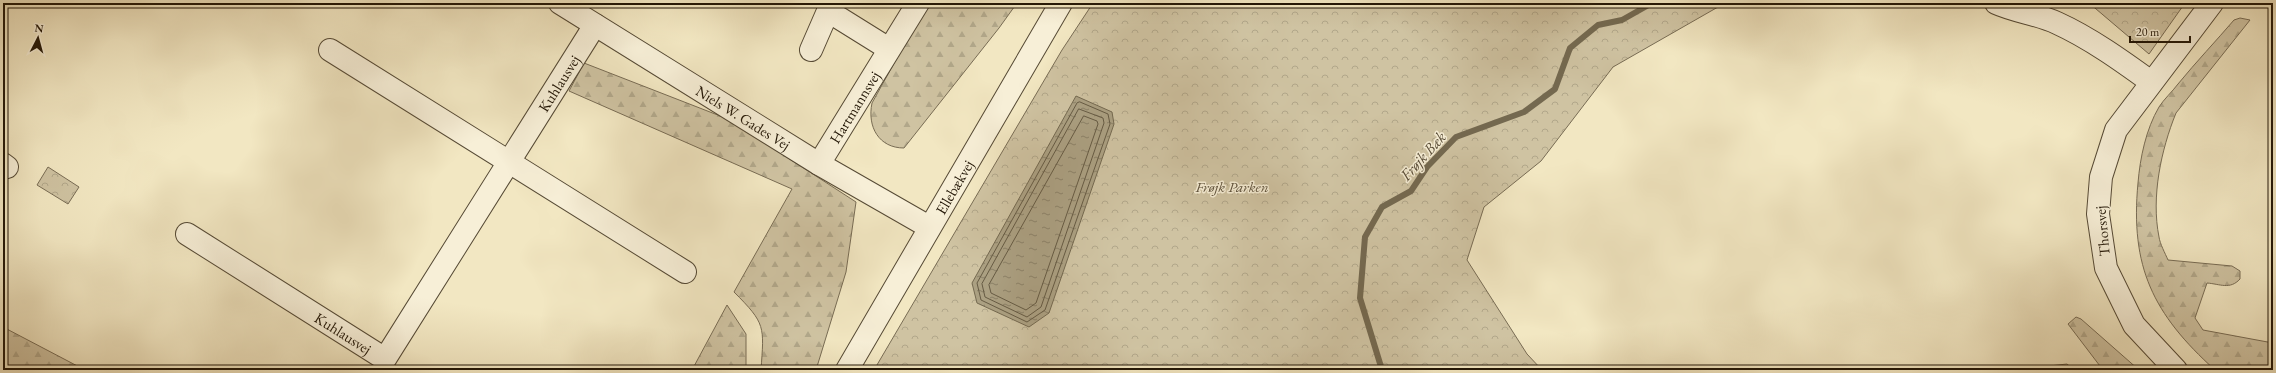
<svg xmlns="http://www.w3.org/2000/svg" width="2276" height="373" viewBox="0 0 2276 373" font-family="'EB Garamond',serif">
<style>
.forest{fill:url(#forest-firs);stroke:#786c54}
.park{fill:url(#park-crowns);stroke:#786c54}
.water{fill:url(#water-ripples);stroke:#746950}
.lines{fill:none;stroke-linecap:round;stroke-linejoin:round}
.shore{stroke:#665b44;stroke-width:1}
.stream{stroke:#746950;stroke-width:6}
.minor-casing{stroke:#564a35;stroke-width:24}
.minor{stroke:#f7efd7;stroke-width:22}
.labels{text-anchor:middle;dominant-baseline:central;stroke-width:3;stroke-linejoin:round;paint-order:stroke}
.street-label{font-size:15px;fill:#221606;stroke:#f7efd7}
.park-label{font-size:15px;font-style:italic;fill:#5f533d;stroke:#f7efd7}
.water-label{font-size:16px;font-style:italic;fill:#594d38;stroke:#f7efd7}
</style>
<defs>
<pattern id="forest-firs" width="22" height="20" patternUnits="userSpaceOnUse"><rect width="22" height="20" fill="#cfc3a2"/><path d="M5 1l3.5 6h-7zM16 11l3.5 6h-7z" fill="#b1a78a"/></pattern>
<pattern id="park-crowns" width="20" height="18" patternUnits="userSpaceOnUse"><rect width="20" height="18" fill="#cfc3a2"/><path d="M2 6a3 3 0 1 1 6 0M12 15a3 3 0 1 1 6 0" fill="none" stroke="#b1a78a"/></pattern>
<pattern id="water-ripples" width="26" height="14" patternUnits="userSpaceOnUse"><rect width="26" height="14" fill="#aba082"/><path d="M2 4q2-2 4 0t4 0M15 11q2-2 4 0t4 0" fill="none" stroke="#8b8168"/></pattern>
</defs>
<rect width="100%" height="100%" fill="#f2e7c2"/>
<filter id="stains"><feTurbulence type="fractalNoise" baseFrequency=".005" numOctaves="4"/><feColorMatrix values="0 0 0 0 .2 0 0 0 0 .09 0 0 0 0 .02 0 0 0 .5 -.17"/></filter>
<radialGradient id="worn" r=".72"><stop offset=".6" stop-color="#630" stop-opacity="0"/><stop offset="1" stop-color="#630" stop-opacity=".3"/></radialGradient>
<g class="forest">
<path d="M931,3H1017L999,28L904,148C879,148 867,127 872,103L917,22Z"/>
<path d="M2240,18L2250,20L2176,113C2161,150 2151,197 2159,237C2160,244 2165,253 2168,260L2232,266L2240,271V279C2230,290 2220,284 2207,283L2195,318L2203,330L2273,343V370H2215C2153,314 2130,267 2138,183C2140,158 2146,129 2159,107C2164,99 2172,92 2178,84C2196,62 2216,41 2234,20Z"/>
<path d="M584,63L728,119L856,202L846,272L816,370H761C764,326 766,324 734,292L792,189L569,91Z"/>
<polygon points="727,305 746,334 746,370 692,370"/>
<polygon points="2076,317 2081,319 2139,370 2103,370 2068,324"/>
<polygon points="3,327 85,370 3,370"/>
</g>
<g class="park">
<polygon points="1093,3 1725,3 1613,67 1541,161 1484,207 1467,260 1527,354 1542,370 874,370 1062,50"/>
<polygon points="2089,3 2185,3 2149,54"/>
<polygon points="48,167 79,187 68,204 37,185"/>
<polygon points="2067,364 2074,370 2040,370 2040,367"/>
</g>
<polygon class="water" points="1076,96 1112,112 1114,124 1049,313 1029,327 977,303 972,283"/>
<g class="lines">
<g class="shore">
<polygon points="1080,102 1108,114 1110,124 1045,310 1027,322 981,300 977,283 1077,103"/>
<polygon points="1079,109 1103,118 1104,123 1041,307 1027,317 985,297 982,284"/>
<polygon points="1084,116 1097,121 1098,124 1036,303 1026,310 991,293 989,285"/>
</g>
<polyline class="stream" points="1382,370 1360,298 1365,237 1382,207 1411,191 1427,167 1456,137 1524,112 1555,89 1570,48 1598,25 1622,20 1652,3"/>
<defs>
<g id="minor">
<path id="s1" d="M560,3L819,164L929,227"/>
<path d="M1996,3C2016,12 2038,14 2057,23C2090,38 2122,61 2151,82"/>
<polyline points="828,11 889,49"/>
<polyline points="330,50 685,272"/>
<polyline points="811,50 828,11 829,3"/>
<polyline points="3,164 7,167"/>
<path id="s2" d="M819,164L918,3"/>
<path id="s3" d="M187,234L385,359L595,25"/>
<path id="s4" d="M847,370L1061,3"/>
<polyline points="2176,370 2134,325 2106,268 2098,214 2101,177 2116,130 2212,3"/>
</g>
</defs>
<use href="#minor" class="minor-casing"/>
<use href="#minor" class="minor"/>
</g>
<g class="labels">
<g class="street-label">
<text stroke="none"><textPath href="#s3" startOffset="560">Kuhlausvej</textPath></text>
<text stroke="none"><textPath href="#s2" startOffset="67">Hartmannsvej</textPath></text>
<text stroke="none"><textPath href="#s1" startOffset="216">Niels W. Gades Vej</textPath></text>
<text stroke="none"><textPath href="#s4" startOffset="212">Ellebækvej</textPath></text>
<text transform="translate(2102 231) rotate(-95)">Thorsvej</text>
<text stroke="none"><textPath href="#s3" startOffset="185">Kuhlausvej</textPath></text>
</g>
<g class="park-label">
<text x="1232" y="186">Frøjk Parken</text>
</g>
<g class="water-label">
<text transform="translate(1423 156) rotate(-48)">Frøjk Bæk</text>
</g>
</g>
<rect width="2276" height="373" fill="none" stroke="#f2e7c2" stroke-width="16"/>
<rect x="4" y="4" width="2268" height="365" fill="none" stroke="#221606" stroke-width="2"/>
<rect x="8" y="8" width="2260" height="357" fill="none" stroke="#221606"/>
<g transform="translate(38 38) rotate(6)" stroke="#f7efd7" stroke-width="3" paint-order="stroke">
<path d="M0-3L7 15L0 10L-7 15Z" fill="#221606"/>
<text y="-6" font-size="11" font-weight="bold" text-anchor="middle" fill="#221606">N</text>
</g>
<path d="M2130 36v6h60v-6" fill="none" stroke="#221606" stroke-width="2"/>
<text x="2136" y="36" font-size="12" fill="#221606" stroke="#f7efd7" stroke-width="3" paint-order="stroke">20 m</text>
<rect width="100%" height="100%" filter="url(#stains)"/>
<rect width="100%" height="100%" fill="url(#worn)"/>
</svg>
